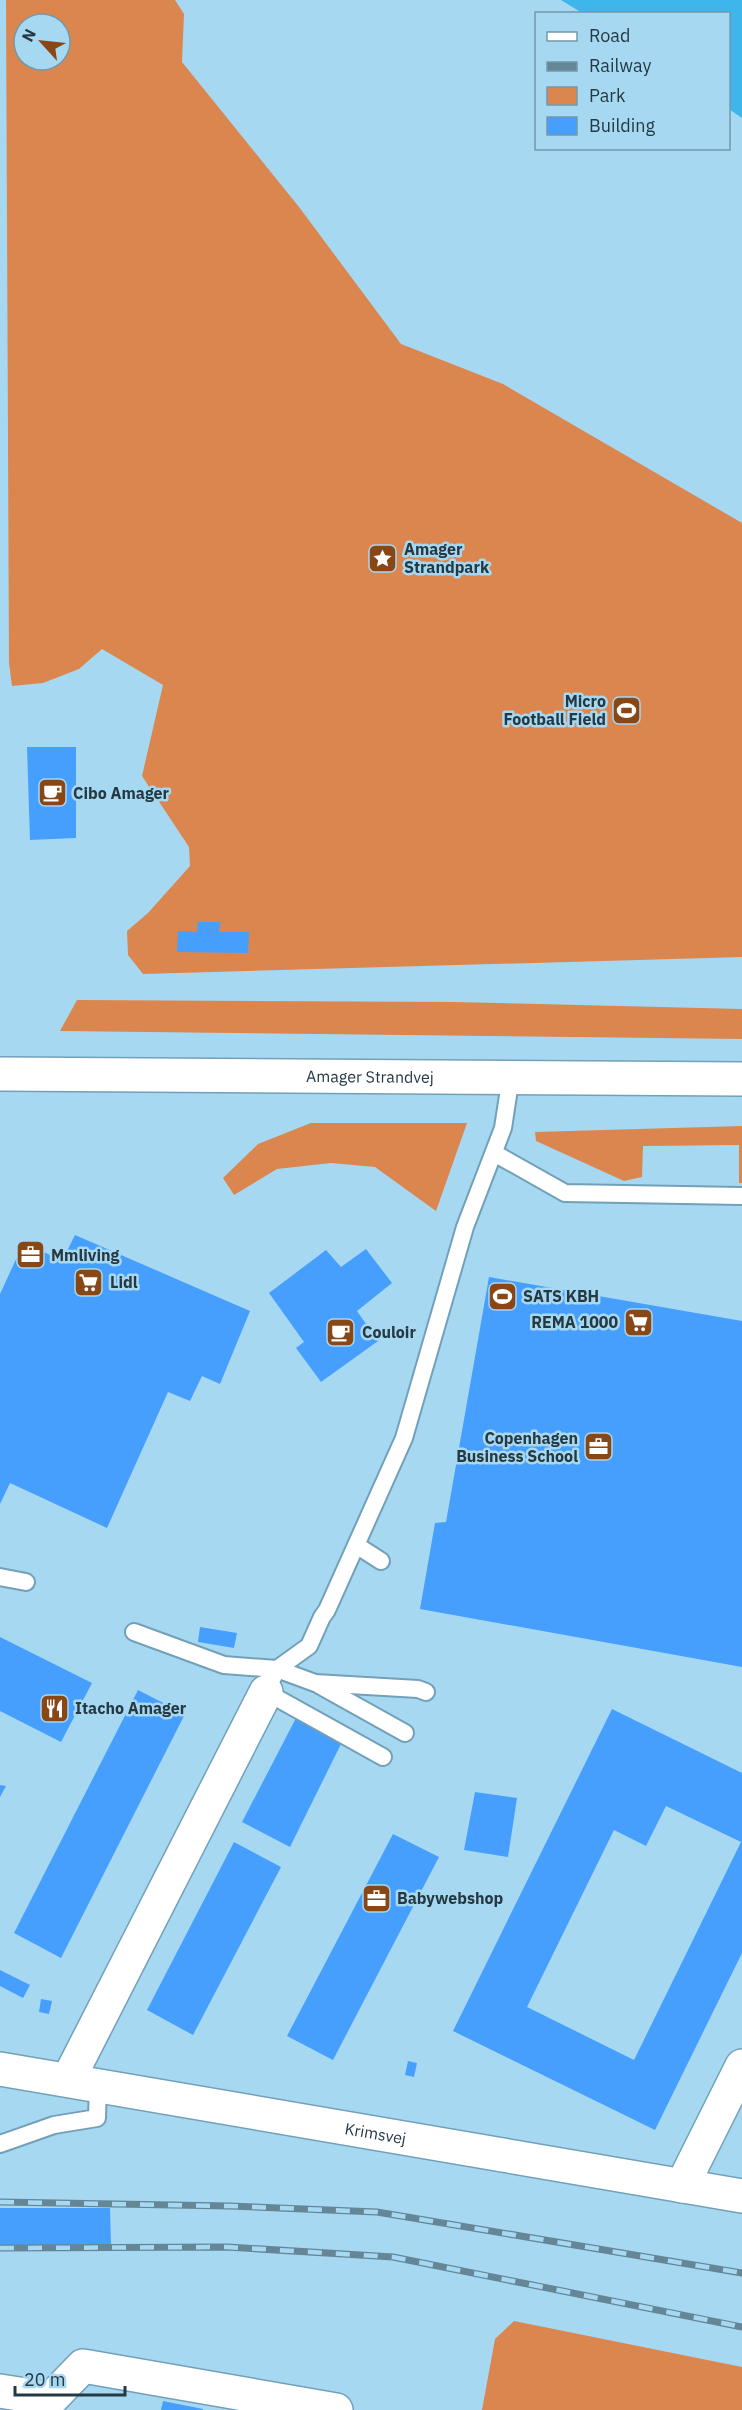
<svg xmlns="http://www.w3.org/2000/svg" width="742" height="2410" viewBox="0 0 742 2410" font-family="'IBM Plex Sans',sans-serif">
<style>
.green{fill:#db864e;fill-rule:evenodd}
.water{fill:#3eb5eb}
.building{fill:#469ffc;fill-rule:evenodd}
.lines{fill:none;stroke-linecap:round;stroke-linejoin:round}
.service-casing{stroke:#72a0b9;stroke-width:20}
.minor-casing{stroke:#72a0b9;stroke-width:36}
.tertiary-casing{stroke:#72a0b9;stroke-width:36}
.service{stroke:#fff;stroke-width:16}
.minor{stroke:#fff;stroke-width:33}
.tertiary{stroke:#fff;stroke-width:33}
.rail-casing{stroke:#648697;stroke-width:7}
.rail{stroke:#a7d8f2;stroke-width:4.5;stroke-dasharray:14;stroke-linecap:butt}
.labels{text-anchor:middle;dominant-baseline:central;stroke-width:5;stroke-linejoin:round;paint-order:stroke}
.poi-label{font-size:16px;font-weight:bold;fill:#253943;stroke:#a7d8f2;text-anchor:start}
.street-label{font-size:16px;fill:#253943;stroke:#a7d8f2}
</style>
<rect width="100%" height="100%" fill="#a7d8f2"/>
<g class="green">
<path d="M6,0H175L184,14L182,62L299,207L401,344L503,384L742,523V957L143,974L128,955L127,931L148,913L190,866L189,847L142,776L163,685L102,649L79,669L43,683L12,686L9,663ZM24,24H60V60H24Z"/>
<polygon points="77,1000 454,1002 742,1009 742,1039 60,1031"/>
<polygon points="311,1123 467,1123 436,1211 375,1167 331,1163 277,1169 234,1195 223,1178 258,1144"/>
<polygon points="742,1126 742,1183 739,1183 739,1145 643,1146 642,1177 624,1181 536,1141 535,1132"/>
<polygon points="514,2321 742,2367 742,2410 482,2410 495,2339"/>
</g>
<polygon class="water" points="561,0 742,0 742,118 729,109 728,14 582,13"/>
<g class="building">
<polygon points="27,747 76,747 76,838 30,840"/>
<polygon points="198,922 220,922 219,932 249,932 248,953 177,952 178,931 197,932"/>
<polygon points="75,1235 250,1311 220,1384 202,1376 190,1401 168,1392 107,1528 10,1483 0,1504 0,1294 24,1242 62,1261"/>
<polygon points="366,1249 392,1283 357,1311 378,1341 321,1382 296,1348 304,1342 269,1293 326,1250 341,1267"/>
<polygon points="489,1277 742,1321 742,1667 420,1609 435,1523 446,1522"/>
<polygon points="200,1627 237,1633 234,1648 198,1642"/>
<polygon points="0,1637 92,1683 61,1742 0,1711"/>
<polygon points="138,1690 185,1714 61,1958 14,1933"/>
<path d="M612,1709L742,1773V1953L655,2130L453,2031ZM666,1806L741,1842L634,2060L527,2007L614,1830L646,1846Z"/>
<polygon points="296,1718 342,1742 290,1847 242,1822"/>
<polygon points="0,1785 6,1786 0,1797"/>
<polygon points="475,1792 517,1798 508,1857 464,1850"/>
<polygon points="393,1834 439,1857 333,2060 287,2036"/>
<polygon points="234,1842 281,1867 193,2035 147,2010"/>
<polygon points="0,1970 30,1985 23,1998 0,1986"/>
<polygon points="41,1999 52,2001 49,2014 39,2012"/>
<polygon points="408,2061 417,2063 414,2077 405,2075"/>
<polygon points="0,2208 110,2208 111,2245 0,2245"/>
<polygon points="163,2401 203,2409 203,2410 161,2410"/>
</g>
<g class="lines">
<defs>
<g id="service">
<polyline points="494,1153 565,1193 742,1196"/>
<polyline points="356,1545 381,1561"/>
<polyline points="0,1577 26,1582"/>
<polyline points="134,1632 224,1665 277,1669 315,1683 418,1689 426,1692"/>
<polyline points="319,1685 405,1733"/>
<polyline points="383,1757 266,1692 277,1669 309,1646 322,1617 327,1610 404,1438 465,1227 503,1128 511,1076"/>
<polyline points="0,2144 54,2125 97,2118 98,2085"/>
</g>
<g id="minor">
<path id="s1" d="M0,2069L742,2196"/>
<polyline points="68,2080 266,1692"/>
<polyline points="682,2186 742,2066"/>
<polyline points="0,2391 51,2399 83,2366 336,2410"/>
</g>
<g id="tertiary">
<path id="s2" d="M0,1074L742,1079"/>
</g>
</defs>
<use href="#service" class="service-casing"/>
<use href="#minor" class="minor-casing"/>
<use href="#tertiary" class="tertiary-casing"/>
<use href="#service" class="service"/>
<use href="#minor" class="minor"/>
<use href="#tertiary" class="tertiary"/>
<defs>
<g id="rail">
<polyline points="0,2202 230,2206 377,2212 742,2273"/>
<polyline points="0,2248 227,2247 393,2257 742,2327"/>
</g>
</defs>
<use href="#rail" class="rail-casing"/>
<use href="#rail" class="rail"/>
</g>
<defs>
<symbol id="sight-square" viewBox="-11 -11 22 22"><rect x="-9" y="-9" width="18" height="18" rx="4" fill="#894716" stroke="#a7d8f2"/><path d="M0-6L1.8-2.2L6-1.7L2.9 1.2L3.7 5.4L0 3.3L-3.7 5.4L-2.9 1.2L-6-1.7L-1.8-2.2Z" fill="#fff"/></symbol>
<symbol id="stadium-square" viewBox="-11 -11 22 22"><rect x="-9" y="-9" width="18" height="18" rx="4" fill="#894716" stroke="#a7d8f2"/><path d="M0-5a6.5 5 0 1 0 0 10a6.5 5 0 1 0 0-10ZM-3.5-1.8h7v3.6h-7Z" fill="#fff"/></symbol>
<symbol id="cafe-square" viewBox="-11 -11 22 22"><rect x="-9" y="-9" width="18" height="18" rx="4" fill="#894716" stroke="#a7d8f2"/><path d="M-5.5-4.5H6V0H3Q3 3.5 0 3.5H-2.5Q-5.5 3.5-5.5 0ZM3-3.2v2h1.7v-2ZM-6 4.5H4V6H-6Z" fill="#fff"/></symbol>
<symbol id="office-square" viewBox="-11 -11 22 22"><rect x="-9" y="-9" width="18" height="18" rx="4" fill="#894716" stroke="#a7d8f2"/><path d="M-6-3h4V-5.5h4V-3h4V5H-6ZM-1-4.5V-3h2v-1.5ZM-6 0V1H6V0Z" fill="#fff"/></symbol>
<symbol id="supermarket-square" viewBox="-11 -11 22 22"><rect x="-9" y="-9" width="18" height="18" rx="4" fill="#894716" stroke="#a7d8f2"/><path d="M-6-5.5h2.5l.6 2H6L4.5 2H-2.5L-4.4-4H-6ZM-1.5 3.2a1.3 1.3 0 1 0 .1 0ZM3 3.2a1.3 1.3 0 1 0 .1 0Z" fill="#fff"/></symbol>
<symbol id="restaurant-square" viewBox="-11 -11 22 22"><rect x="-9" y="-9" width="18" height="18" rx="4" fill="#894716" stroke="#a7d8f2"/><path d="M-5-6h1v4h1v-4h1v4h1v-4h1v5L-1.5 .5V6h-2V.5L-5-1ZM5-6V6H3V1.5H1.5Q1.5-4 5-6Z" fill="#fff"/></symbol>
</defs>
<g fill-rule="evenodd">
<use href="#sight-square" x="366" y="542" width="33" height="33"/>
<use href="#stadium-square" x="610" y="694" width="33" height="33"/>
<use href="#cafe-square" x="36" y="776" width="33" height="33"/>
<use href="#office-square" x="14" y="1238" width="33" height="33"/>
<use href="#supermarket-square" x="72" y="1266" width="33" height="33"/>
<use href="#stadium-square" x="486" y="1280" width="33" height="33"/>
<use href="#supermarket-square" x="622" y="1306" width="33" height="33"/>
<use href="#cafe-square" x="324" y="1316" width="33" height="33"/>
<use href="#office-square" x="582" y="1430" width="33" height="33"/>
<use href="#restaurant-square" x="38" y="1692" width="33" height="33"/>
<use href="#office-square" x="360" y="1882" width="33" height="33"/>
</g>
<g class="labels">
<g class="poi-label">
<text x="404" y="549">Amager<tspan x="404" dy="18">Strandpark</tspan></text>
<text x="606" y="701" text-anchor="end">Micro<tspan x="606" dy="18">Football Field</tspan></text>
<text x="73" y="793">Cibo Amager</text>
<text x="51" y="1255">Mmliving</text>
<text x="110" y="1282">Lidl</text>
<text x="523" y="1296">SATS KBH</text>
<text x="618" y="1322" text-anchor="end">REMA 1000</text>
<text x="362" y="1332">Couloir</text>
<text x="578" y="1438" text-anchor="end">Copenhagen<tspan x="578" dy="18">Business School</tspan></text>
<text x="75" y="1708">Itacho Amager</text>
<text x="397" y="1898">Babywebshop</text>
</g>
<g class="street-label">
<text stroke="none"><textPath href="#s2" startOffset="370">Amager Strandvej</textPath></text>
<text stroke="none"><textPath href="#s1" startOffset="381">Krimsvej</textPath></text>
</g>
</g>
<rect x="535" y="12" width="195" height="138" fill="#a7d8f2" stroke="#7398ac" stroke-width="1.5"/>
<rect x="547" y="32" width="30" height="9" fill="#ffffff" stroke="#7398ac" stroke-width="1.5"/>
<text x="589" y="42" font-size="18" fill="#253943">Road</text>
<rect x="547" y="62" width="30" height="9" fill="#648697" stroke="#7398ac" stroke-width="1.5"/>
<text x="589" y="72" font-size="18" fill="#253943">Railway</text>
<rect x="547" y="87" width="30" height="18" fill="#db864e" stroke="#7398ac" stroke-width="1.5"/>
<text x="589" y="102" font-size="18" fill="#253943">Park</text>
<rect x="547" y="117" width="30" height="18" fill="#469ffc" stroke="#7398ac" stroke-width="1.5"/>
<text x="589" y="132" font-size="18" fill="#253943">Building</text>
<g transform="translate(42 42) rotate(297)"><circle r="28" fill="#a7d8f2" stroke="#7398ac" stroke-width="1.5"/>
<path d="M0-4.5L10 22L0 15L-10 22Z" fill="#894716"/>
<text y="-9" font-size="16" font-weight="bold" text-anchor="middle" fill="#253943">N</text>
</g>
<path d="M15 2386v9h110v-9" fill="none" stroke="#253943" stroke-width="3"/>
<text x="24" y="2386" font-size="18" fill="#253943" stroke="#a7d8f2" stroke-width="4.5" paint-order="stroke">20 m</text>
</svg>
